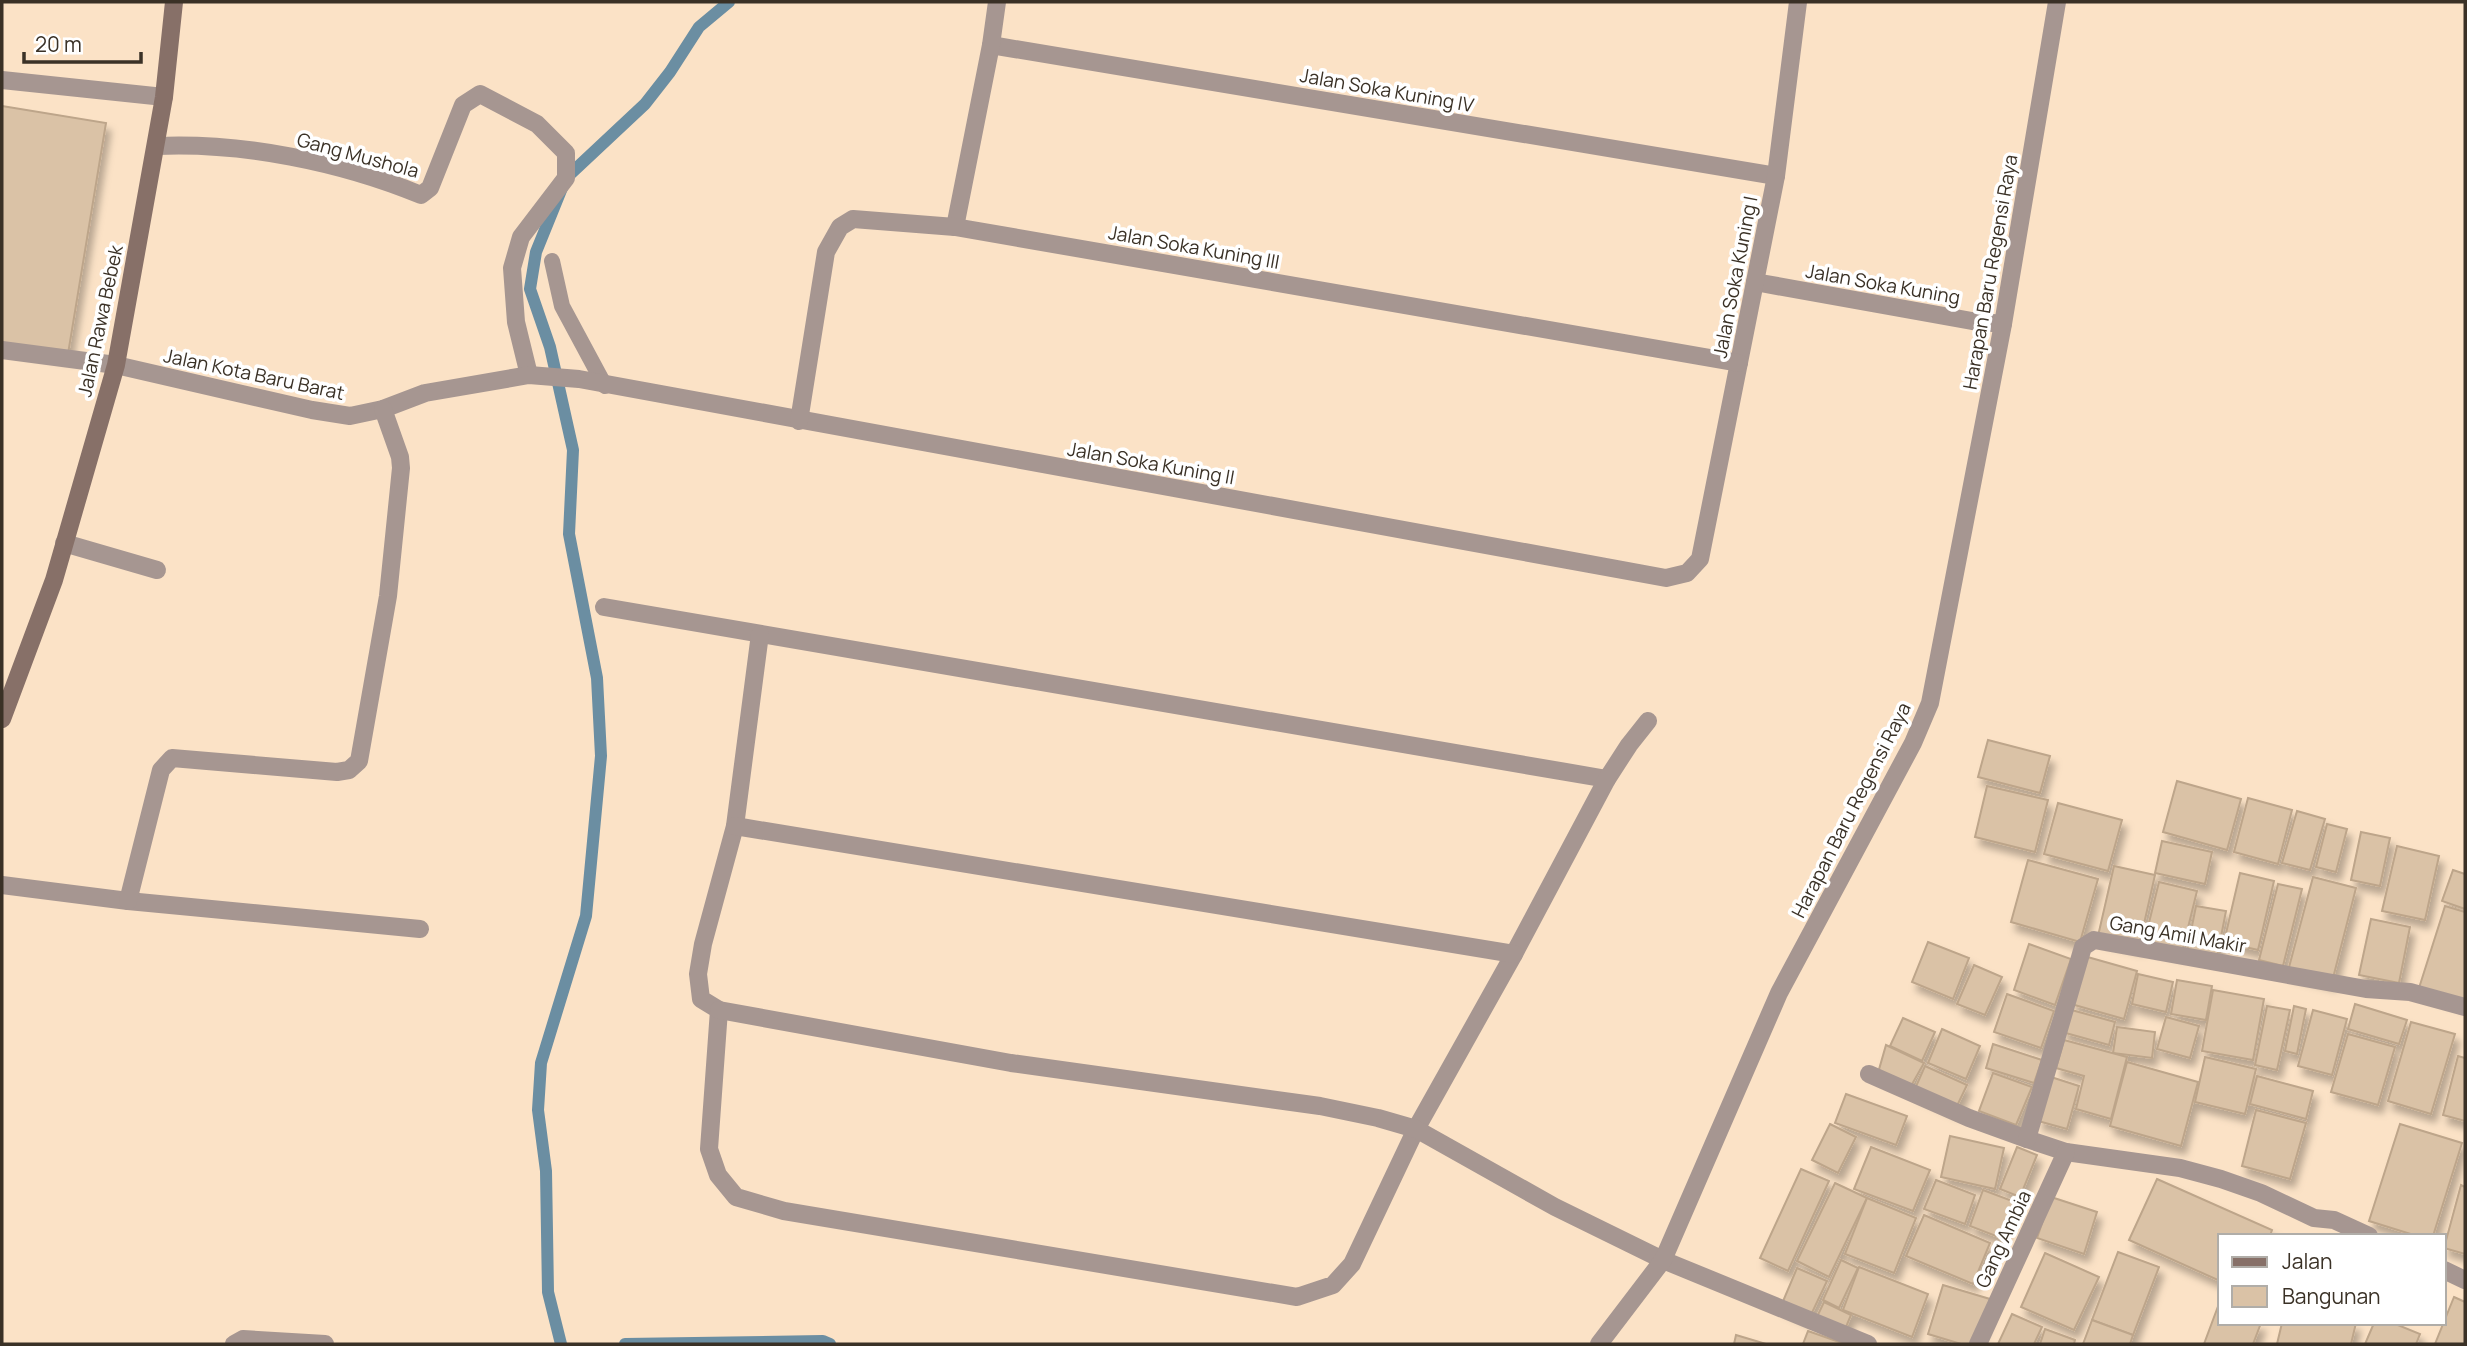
<svg xmlns="http://www.w3.org/2000/svg" width="2467" height="1346" viewBox="0 0 2467 1346" font-family="Manrope,sans-serif">
<style>
.lines{fill:none;stroke-linecap:round;stroke-linejoin:round}
.stream{stroke:#6b8ea2;stroke-width:12}
.building{fill:#dac2a6;stroke:#bda58a;stroke-width:2;filter:url(#shadow)}
.lane{stroke:#a69691;stroke-width:16}
.street{stroke:#a69691;stroke-width:18}
.secondary{stroke:#877068;stroke-width:18}
.labels{text-anchor:middle;dominant-baseline:central;stroke-width:7;stroke-linejoin:round;paint-order:stroke}
.street-label{font-size:19px;fill:#3a3126;stroke:#fff}
</style>
<defs>
<filter id="shadow"><feDropShadow dx="4.5" dy="8" stdDeviation="3.5" flood-color="#0004"/></filter>
</defs>
<rect width="100%" height="100%" fill="#fbe2c6"/>
<g class="lines">
<g class="stream">
<polyline points="561,1344 548,1292 546,1171 538,1110 541,1063 586,916 601,756 597,678 569,534 573,450 550,347 530,289 536,252 566,178 645,104 670,72 699,27 729,2"/>
<polyline points="625,1344 823,1341 830,1344"/>
</g>
</g>
<g class="building">
<polygon points="2,106 106,123 68,354 2,343"/>
<polygon points="1988,740 2050,756 2040,793 1978,777"/>
<polygon points="2177,781 2241,799 2227,850 2163,832"/>
<polygon points="1987,786 2048,800 2035,852 1975,837"/>
<polygon points="2248,798 2292,810 2278,864 2234,852"/>
<polygon points="2058,803 2122,820 2108,871 2044,854"/>
<polygon points="2297,811 2325,819 2310,870 2282,863"/>
<polygon points="2327,824 2347,829 2336,872 2316,867"/>
<polygon points="2361,832 2390,838 2380,886 2351,880"/>
<polygon points="2162,841 2212,852 2205,884 2155,873"/>
<polygon points="2397,846 2439,856 2425,920 2382,911"/>
<polygon points="2028,860 2098,879 2080,942 2011,922"/>
<polygon points="2114,866 2155,875 2139,946 2098,936"/>
<polygon points="2453,870 2465,874 2465,909 2442,901"/>
<polygon points="2240,873 2274,881 2258,950 2224,942"/>
<polygon points="2313,877 2356,888 2332,982 2288,971"/>
<polygon points="2159,882 2197,891 2182,952 2144,943"/>
<polygon points="2278,884 2302,889 2283,966 2259,960"/>
<polygon points="2196,906 2226,911 2217,957 2187,951"/>
<polygon points="2445,906 2465,912 2465,1003 2419,988"/>
<polygon points="2371,919 2410,927 2399,983 2359,975"/>
<polygon points="1928,942 1969,958 1953,999 1912,982"/>
<polygon points="2029,944 2071,959 2055,1005 2014,990"/>
<polygon points="2084,956 2137,971 2124,1019 2071,1004"/>
<polygon points="1974,965 2002,977 1985,1015 1957,1004"/>
<polygon points="2138,974 2173,982 2166,1012 2132,1004"/>
<polygon points="2177,980 2212,986 2206,1020 2171,1014"/>
<polygon points="2213,990 2264,999 2253,1060 2202,1051"/>
<polygon points="2007,994 2054,1011 2041,1048 1994,1032"/>
<polygon points="2355,1004 2407,1020 2399,1044 2348,1029"/>
<polygon points="2267,1006 2290,1010 2277,1070 2255,1065"/>
<polygon points="2294,1006 2306,1009 2297,1054 2285,1051"/>
<polygon points="2068,1009 2115,1022 2109,1045 2062,1032"/>
<polygon points="2313,1010 2347,1019 2332,1075 2298,1066"/>
<polygon points="2166,1017 2199,1026 2190,1058 2157,1049"/>
<polygon points="1903,1018 1935,1032 1922,1061 1890,1046"/>
<polygon points="2411,1022 2455,1034 2431,1114 2388,1101"/>
<polygon points="2117,1027 2155,1032 2152,1058 2113,1053"/>
<polygon points="1942,1029 1980,1046 1966,1079 1928,1063"/>
<polygon points="2348,1034 2395,1047 2378,1105 2331,1092"/>
<polygon points="2064,1040 2127,1057 2111,1119 2076,1109 2084,1076 2056,1068"/>
<polygon points="1993,1044 2042,1060 2034,1083 1986,1068"/>
<polygon points="1886,1045 1924,1063 1911,1086 1878,1073"/>
<polygon points="2458,1056 2465,1058 2465,1121 2443,1115"/>
<polygon points="2205,1057 2256,1069 2245,1114 2195,1102"/>
<polygon points="2127,1062 2198,1082 2181,1146 2110,1126"/>
<polygon points="1925,1066 1967,1085 1955,1110 1914,1091"/>
<polygon points="1993,1073 2032,1087 2016,1125 1979,1111"/>
<polygon points="2257,1076 2313,1091 2306,1119 2250,1104"/>
<polygon points="2051,1077 2079,1086 2067,1129 2038,1121"/>
<polygon points="1846,1094 1907,1116 1896,1145 1835,1123"/>
<polygon points="2256,1110 2306,1123 2290,1179 2242,1166"/>
<polygon points="1830,1124 1856,1137 1838,1173 1812,1160"/>
<polygon points="2400,1124 2462,1143 2433,1236 2417,1236 2369,1221"/>
<polygon points="1950,1136 2004,1148 1995,1189 1941,1177"/>
<polygon points="1871,1147 1930,1170 1913,1211 1854,1189"/>
<polygon points="2017,1147 2037,1155 2020,1197 2000,1189"/>
<polygon points="1801,1169 1829,1181 1788,1271 1760,1258"/>
<polygon points="2157,1179 2272,1230 2270,1236 2220,1236 2220,1281 2129,1240"/>
<polygon points="1936,1180 1975,1195 1965,1224 1924,1209"/>
<polygon points="1835,1183 1867,1198 1829,1277 1797,1261"/>
<polygon points="2461,1185 2465,1187 2465,1254 2444,1248"/>
<polygon points="1983,1190 2015,1202 2001,1238 1970,1226"/>
<polygon points="2051,1197 2097,1212 2084,1254 2037,1238"/>
<polygon points="1867,1198 1916,1218 1894,1273 1845,1254"/>
<polygon points="1924,1215 1990,1243 1973,1284 1906,1256"/>
<polygon points="2118,1252 2159,1267 2133,1335 2092,1320"/>
<polygon points="2045,1253 2099,1277 2074,1330 2021,1307"/>
<polygon points="1841,1260 1858,1268 1839,1308 1823,1300"/>
<polygon points="1859,1267 1928,1294 1912,1337 1843,1310"/>
<polygon points="1797,1268 1827,1281 1809,1319 1781,1306"/>
<polygon points="1943,1285 1990,1299 1976,1344 1961,1344 1928,1334"/>
<polygon points="2454,1297 2465,1302 2465,1344 2435,1344"/>
<polygon points="2220,1301 2220,1323 2261,1323 2253,1344 2204,1344"/>
<polygon points="1824,1302 1851,1315 1843,1334 1815,1321"/>
<polygon points="2012,1314 2042,1327 2034,1344 1998,1344"/>
<polygon points="2092,1320 2133,1335 2130,1344 2083,1344"/>
<polygon points="2282,1323 2356,1323 2351,1344 2277,1344"/>
<polygon points="2374,1323 2393,1323 2420,1334 2416,1344 2365,1344"/>
<polygon points="2045,1329 2075,1340 2074,1344 2040,1344"/>
<polygon points="1808,1331 1845,1344 1803,1344"/>
<polygon points="1736,1335 1766,1344 1734,1344"/>
</g>
<g class="lines">
<polyline class="lane" points="552,261 562,306 605,386"/>
<g class="street">
<polyline points="991,45 1776,176"/>
<polyline points="2,80 164,97"/>
<path d="M156,146C242,142 341,162 421,195L430,188L463,105L480,94L537,124L566,153V178L521,237L512,268L516,322L529,375"/>
<polyline points="955,227 991,45 997,2"/>
<polyline points="1755,282 1972,321 2003,324"/>
<polyline points="2,350 116,365 312,410 350,416 383,409 425,393 529,375 579,379 1666,578 1687,573 1700,559 1776,176 1798,2"/>
<polyline points="799,421 826,252 840,227 853,219 955,227 1739,363"/>
<polyline points="64,543 157,570"/>
<polyline points="604,607 1607,779"/>
<polyline points="760,634 735,826 703,944 698,974 701,999 719,1010 709,1149 718,1175 736,1197 784,1211 1297,1297 1333,1285 1352,1264 1416,1129 1514,954 1607,779 1629,745 1648,721"/>
<polyline points="735,826 1514,954"/>
<polyline points="2,885 128,901 420,929"/>
<polyline points="128,901 161,770 172,758 337,772 349,770 359,761 388,596 401,468 400,457 383,409"/>
<polyline points="719,1010 1011,1063 1320,1106 1378,1118 1416,1129 1555,1207 1663,1260 1868,1344"/>
<polyline points="1869,1074 1969,1118 2027,1139 2066,1152 2180,1168 2221,1179 2261,1193 2314,1218 2334,1220 2369,1236"/>
<polyline points="2027,1139 2083,947 2094,940 2366,989 2410,992 2465,1007"/>
<polyline points="2444,1270 2465,1280"/>
<polyline points="234,1344 243,1339 325,1344"/>
<polyline points="1599,1344 1663,1260 1779,993 1913,743 1930,703 2003,324 2057,2"/>
<polyline points="1978,1344 2066,1152"/>
</g>
<polyline class="secondary" points="2,719 54,580 116,365 164,97 174,2"/>
</g>
<g class="labels">
<g class="street-label">
<text transform="translate(1387 90) rotate(10)">Jalan Soka Kuning IV</text>
<text transform="translate(358 155) rotate(15)">Gang Mushola</text>
<text transform="translate(1194 247) rotate(10)">Jalan Soka Kuning III</text>
<text transform="translate(1990 272) rotate(-80)">Harapan Baru Regensi Raya</text>
<text transform="translate(1735 277) rotate(-79)">Jalan Soka Kuning I</text>
<text transform="translate(1883 284) rotate(10)">Jalan Soka Kuning</text>
<text transform="translate(100 321) rotate(-78)">Jalan Rawa Bebek</text>
<text transform="translate(254 374) rotate(12)">Jalan Kota Baru Barat</text>
<text transform="translate(1151 463) rotate(10)">Jalan Soka Kuning II</text>
<text transform="translate(1851 810) rotate(-63)">Harapan Baru Regensi Raya</text>
<text transform="translate(2178 934) rotate(10)">Gang Amil Makir</text>
<text transform="translate(2003 1239) rotate(-65)">Gang Ambia</text>
</g>
</g>
<rect width="2467" height="1346" fill="none" stroke="#3a3126" stroke-width="7"/>
<rect x="2218" y="1234" width="228" height="91" fill="#ffffff" stroke="#b0ada8" stroke-width="2"/>
<rect x="2232" y="1257" width="35" height="10" fill="#877068" stroke="#b0ada8" stroke-width="2"/>
<text x="2282" y="1269" font-size="21" fill="#3a3126">Jalan</text>
<rect x="2232" y="1286" width="35" height="21" fill="#dac2a6" stroke="#b0ada8" stroke-width="2"/>
<text x="2282" y="1304" font-size="21" fill="#3a3126">Bangunan</text>
<path d="M24 52v10h117v-10" fill="none" stroke="#3a3126" stroke-width="3.5"/>
<text x="35" y="52" font-size="21" fill="#3a3126" stroke="#ffffff" stroke-width="5" paint-order="stroke">20 m</text>
</svg>
